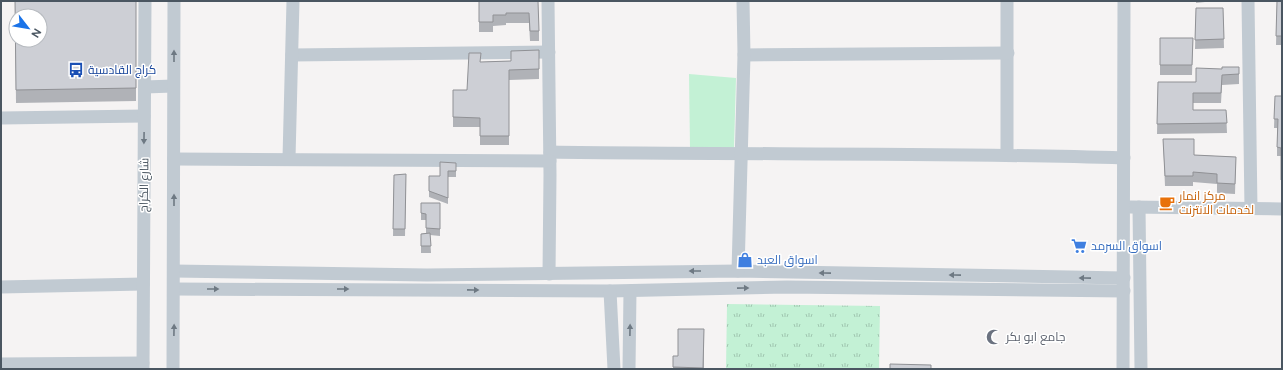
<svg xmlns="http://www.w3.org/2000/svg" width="1283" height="370" viewBox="0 0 1283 370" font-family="Figtree,Cairo,sans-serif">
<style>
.grass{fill:url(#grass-tufts)}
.pitch{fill:#c3f1d5}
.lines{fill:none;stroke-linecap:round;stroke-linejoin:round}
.minor{stroke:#c1cad2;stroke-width:13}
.wall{fill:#b0b2b7}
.building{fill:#cdcfd5;stroke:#909195;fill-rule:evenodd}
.oneway{fill:#6e7983}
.labels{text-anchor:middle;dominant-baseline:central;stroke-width:3;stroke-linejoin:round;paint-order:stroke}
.transit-label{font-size:12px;fill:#164399;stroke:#fff;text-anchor:start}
.street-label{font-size:12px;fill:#4a5661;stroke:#fff}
.food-label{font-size:12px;fill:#c56008;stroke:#fff;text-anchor:start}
.shop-label{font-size:12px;fill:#366cbe;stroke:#fff;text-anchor:start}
.worship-label{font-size:12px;fill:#5b616d;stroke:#fff;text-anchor:start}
</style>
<defs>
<pattern id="grass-tufts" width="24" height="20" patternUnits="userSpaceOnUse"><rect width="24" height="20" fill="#c3f1d5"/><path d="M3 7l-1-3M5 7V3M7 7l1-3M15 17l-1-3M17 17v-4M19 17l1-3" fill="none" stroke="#a0c6b0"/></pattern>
</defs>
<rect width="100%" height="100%" fill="#f5f3f3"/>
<polygon class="grass" points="727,304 880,306 879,369 726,369"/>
<polygon class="pitch" points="689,74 736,78 734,148 690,148"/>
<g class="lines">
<g class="minor">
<polyline points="548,1 550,175 549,274"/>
<polyline points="1007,1 1007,154"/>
<polyline points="1248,1 1251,209"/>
<polyline points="292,55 549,52"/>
<polyline points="744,55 1008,53"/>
<polyline points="145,87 173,86"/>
<polyline points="1,118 144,116"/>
<path d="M550,152C741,155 933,152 1124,158"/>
<polyline points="289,158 293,1"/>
<polyline points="174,159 550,161"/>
<polyline points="1130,207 1282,209"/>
<polyline points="1139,207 1141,369"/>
<polyline points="174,271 427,275 738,271 1124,278"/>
<polyline points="738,271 744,55 743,1"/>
<polyline points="1,287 143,284"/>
<polyline points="174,289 610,291 787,287 1124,291"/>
<polyline points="610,291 614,369"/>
<polyline points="1,364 143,363"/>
<polyline points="143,369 145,1"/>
<polyline points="173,369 174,1"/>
<polyline points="629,369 630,291"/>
<polyline points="1123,369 1124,1"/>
</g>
</g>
<g class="wall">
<polygon points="15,1 136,1 136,101 16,103"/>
<polygon points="479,1 530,1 539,31 539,41 530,41 529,23 506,23 506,25 493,26 493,32 479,32"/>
<polygon points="1196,1 1214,1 1196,3"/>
<polygon points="1277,1 1282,1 1282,45 1276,45"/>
<polygon points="1196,8 1223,8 1224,48 1195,49"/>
<polygon points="1160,38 1193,38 1192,75 1160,75"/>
<polygon points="539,50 539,79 509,80 509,145 480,145 480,127 453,127 453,90 467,90 481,62 511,61"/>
<polygon points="1239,67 1239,84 1222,85 1221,103 1193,103 1193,110 1226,110 1227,133 1157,134 1158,82 1196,82"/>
<polygon points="1275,96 1282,96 1282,188 1281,188 1281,156 1277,156 1277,128 1274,128"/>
<polygon points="1163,139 1194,155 1236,157 1235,194 1217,193 1217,184 1193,182 1193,186 1165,186"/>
<polygon points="456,163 456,177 448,177 448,204 429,197 429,176 440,176"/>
<polygon points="406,174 405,236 393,236 394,175"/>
<polygon points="421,203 440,203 440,236 430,235 431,253 421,253 421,234 426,233 426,220 421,220"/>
<polygon points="704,329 704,369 673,369 673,356 678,356"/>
</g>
<g class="building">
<path d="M15,1H136V88L16,90ZM16,16H40V40H16Z"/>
<polygon points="479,1 538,1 539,31 530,31 529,13 506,13 506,15 493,15 493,22 479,22"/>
<polygon points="1277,1 1282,1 1282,36 1276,36"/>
<polygon points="1196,8 1223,8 1224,39 1195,40"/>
<polygon points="1160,38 1193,38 1192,65 1160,65"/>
<polygon points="539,50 539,69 509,70 509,136 480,136 480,118 453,117 453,90 467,90 469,53 481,53 480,62 511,61 511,51"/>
<polygon points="1222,67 1239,67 1239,74 1222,75 1221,93 1193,93 1193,110 1226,110 1227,123 1157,124 1158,82 1196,82 1196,68 1222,69"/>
<polygon points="1275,96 1282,96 1282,180 1281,180 1281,148 1277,147 1278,119 1274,119"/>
<polygon points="1163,139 1194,139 1194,155 1236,157 1235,184 1217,183 1217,174 1193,172 1193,176 1165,176"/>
<polygon points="440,162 456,163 456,171 448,171 448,198 429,191 429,176 440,176"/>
<polygon points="406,174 405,229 393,229 394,175"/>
<polygon points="421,203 440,203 440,229 426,228 426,214 421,213"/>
<polygon points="430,233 431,246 421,246 421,234"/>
<polygon points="678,329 704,329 703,368 673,367 673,356 678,356"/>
<polygon points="890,364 931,365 931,369 890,369"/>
</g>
<defs><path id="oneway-solid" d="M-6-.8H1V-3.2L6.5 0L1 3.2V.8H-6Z"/></defs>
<g class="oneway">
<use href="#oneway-solid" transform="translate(174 56) rotate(-90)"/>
<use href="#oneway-solid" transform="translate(144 138) rotate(91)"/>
<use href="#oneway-solid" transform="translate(174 200) rotate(-90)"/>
<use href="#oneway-solid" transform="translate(695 271) rotate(180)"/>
<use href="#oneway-solid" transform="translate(825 273) rotate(-179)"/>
<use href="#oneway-solid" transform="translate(955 275) rotate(-179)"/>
<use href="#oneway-solid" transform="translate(1085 278) rotate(-179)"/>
<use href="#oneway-solid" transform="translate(743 288) rotate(-1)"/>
<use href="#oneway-solid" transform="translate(213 289)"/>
<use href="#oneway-solid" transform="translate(343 289)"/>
<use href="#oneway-solid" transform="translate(473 290) rotate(1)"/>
<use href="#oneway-solid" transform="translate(174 330) rotate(-89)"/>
<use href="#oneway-solid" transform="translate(630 330) rotate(-89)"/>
</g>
<defs>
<symbol id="bus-bare" viewBox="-9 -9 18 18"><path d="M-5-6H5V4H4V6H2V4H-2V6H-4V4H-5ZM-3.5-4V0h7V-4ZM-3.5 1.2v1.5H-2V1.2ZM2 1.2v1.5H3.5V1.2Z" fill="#1a4fb4" stroke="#fff" stroke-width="2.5" paint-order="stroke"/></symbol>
<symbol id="cafe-bare" viewBox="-9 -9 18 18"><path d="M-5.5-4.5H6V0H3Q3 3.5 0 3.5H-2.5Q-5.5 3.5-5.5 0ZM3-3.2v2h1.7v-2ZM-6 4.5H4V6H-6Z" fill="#e8710a" stroke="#fff" stroke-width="2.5" paint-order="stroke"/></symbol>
<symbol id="supermarket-bare" viewBox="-9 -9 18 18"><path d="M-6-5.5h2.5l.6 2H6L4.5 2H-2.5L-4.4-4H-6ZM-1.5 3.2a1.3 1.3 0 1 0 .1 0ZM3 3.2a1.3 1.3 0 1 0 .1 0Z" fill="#3f7fe0" stroke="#fff" stroke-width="2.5" paint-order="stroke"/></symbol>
<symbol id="shop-bare" viewBox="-9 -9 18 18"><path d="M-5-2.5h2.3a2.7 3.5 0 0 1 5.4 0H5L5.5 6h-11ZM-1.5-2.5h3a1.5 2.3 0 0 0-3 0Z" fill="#3f7fe0" stroke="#fff" stroke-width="2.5" paint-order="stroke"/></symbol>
<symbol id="mosque-bare" viewBox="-9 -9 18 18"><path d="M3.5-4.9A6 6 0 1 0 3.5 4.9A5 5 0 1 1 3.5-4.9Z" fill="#6b7280" stroke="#fff" stroke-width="2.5" paint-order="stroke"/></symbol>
</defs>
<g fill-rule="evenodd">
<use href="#bus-bare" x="65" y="59" width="22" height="22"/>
<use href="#cafe-bare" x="1156" y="192" width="22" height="22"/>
<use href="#supermarket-bare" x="1068" y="235" width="22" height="22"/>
<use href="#shop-bare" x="734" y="249" width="22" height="22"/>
<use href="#mosque-bare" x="983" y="326" width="22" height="22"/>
</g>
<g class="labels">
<g class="transit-label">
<text x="88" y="70">كراج القادسية</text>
</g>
<g class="street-label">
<text transform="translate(144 185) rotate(-89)">شارع الكراج</text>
</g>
<g class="food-label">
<text x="1179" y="196">مركز انمار<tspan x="1179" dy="14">لخدمات الانترنت</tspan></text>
</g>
<g class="shop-label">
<text x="1091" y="246">اسواق السرمد</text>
<text x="757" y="260">اسواق العبد</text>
</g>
<g class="worship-label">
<text x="1006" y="337">جامع ابو بكر</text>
</g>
</g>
<rect width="1283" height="370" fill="none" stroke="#4a5661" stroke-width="4"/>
<g transform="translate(28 28) rotate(121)"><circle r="19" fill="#ffffff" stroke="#b7bbc0"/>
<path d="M0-3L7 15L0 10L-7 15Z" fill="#1a73e8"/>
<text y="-6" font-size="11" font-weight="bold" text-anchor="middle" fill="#4a5661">N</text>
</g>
</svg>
